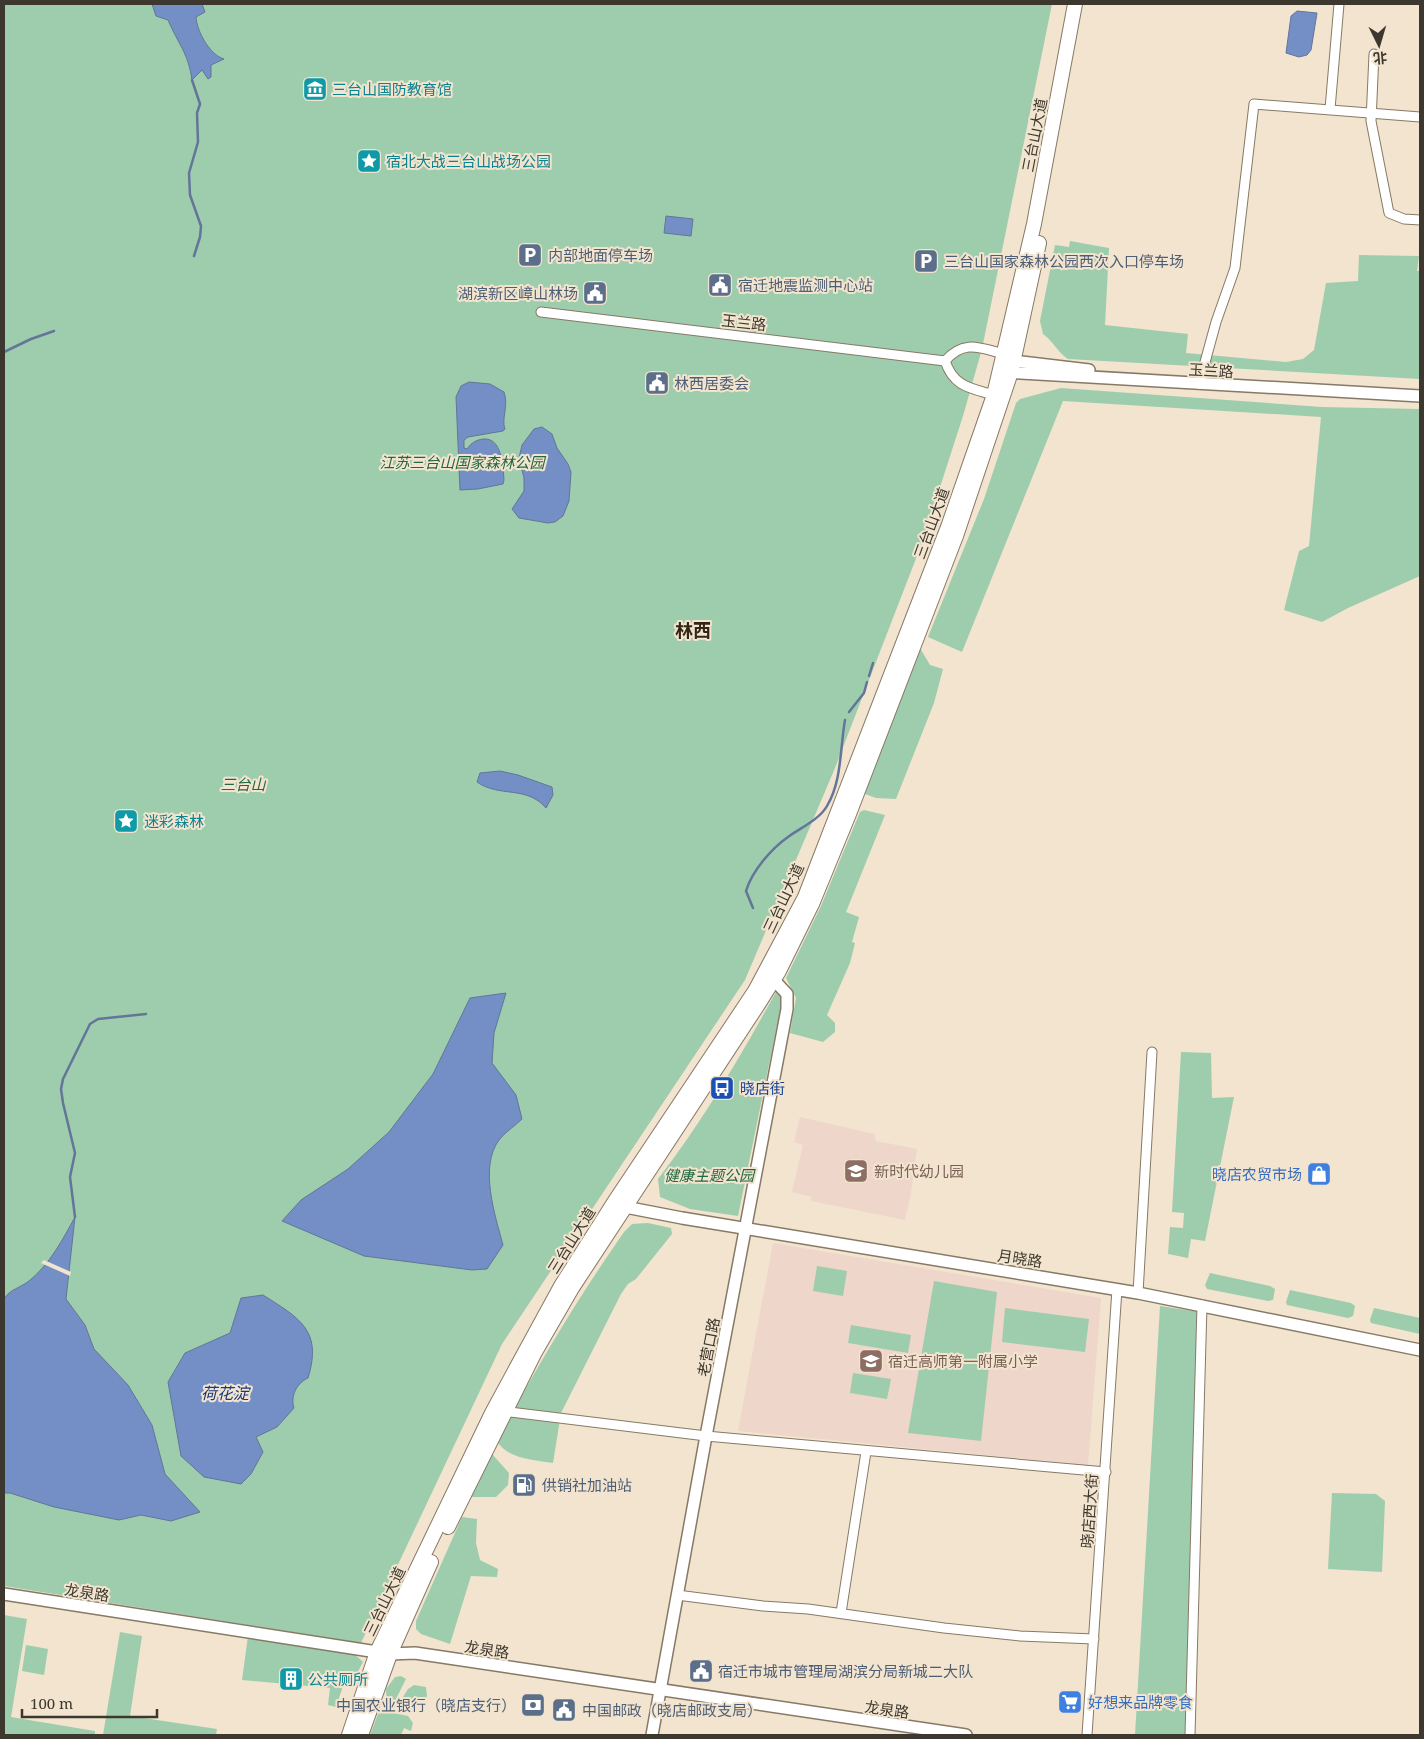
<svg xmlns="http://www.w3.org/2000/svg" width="1424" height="1739" viewBox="0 0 1424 1739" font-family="'Noto Serif','Noto Sans SC',serif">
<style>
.education{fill:#eed6cb}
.green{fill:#9ecdae}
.water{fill:#738fc5;stroke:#637598}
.pier{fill:#f2e4ce}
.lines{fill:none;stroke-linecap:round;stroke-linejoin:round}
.stream{stroke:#637598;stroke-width:2.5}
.minor-casing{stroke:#867966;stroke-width:11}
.tertiary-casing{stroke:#867966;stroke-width:14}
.secondary-casing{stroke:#867966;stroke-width:16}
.minor{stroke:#fff;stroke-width:9}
.tertiary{stroke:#fff;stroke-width:11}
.secondary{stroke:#fff;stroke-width:14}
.labels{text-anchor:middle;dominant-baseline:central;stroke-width:4;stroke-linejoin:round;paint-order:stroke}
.culture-label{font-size:15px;fill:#0d838f;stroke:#f2e4ce;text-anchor:start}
.street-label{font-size:15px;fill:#3d382f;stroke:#f2e4ce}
.service-label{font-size:15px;fill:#4e5e75;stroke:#f2e4ce;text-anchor:start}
.park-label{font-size:15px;font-style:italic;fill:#216741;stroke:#f2e4ce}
.transit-label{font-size:15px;fill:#164399;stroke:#f2e4ce;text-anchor:start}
.education-label{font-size:15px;fill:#785e54;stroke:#f2e4ce;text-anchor:start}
.shop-label{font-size:15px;fill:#366cbe;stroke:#f2e4ce;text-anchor:end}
.water-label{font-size:16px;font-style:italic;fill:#1a397a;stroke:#f2e4ce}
.quarter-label{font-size:18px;font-weight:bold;fill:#322716;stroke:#f2e4ce}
</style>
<rect width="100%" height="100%" fill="#f2e4ce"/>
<g class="education">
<polygon points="800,1117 874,1134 876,1141 917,1149 911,1193 905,1220 811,1201 812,1197 792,1192 803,1145 794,1142"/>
<polygon points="773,1243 1101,1298 1088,1465 738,1431"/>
</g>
<g class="green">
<polygon points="4,4 1052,4 982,349 963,416 922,543 835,768 745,980 502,1344 361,1643 4,1586"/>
<path d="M1070,241L1109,248L1105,325L1188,334L1186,353L1286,362L1303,359L1314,350L1326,283L1358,281L1359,255L1419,256L1417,271H1420V379L1068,359C1057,352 1054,342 1043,334L1040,321L1055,245L1069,247Z"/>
<polygon points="1061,388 1322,407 1420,409 1420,576 1348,608 1322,622 1284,610 1299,551 1309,546 1321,417 1063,401 962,652 928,637 984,499 1016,403 1020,399"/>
<polygon points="920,648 930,665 943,669 934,703 896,799 876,798 865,794"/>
<polygon points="864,810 885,815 846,912 859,917 852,942 855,943 850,963 827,1015 835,1023 835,1032 823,1042 790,1033 796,998 786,978 821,906 860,812"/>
<path d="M776,992H780L783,996L738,1216L690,1209L660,1197L658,1179C703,1121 740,1057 776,992Z"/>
<polygon points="1181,1052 1211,1053 1212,1098 1234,1097 1205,1241 1191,1239 1188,1258 1168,1254 1170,1227 1183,1228 1184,1213 1172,1212"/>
<path d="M648,1223L671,1228L672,1234L636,1279L628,1284L621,1294L561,1413L553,1463C535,1460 507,1459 497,1441L499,1437C537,1366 578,1298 624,1232L632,1224Z"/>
<polygon points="817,1266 847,1271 843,1296 813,1291"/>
<polygon points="1210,1273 1270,1286 1275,1289 1273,1300 1268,1301 1207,1289 1205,1285"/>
<polygon points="934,1281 997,1292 981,1441 908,1433"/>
<polygon points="1290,1290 1351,1303 1355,1306 1353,1316 1348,1318 1287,1305 1286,1302"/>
<polygon points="1160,1306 1199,1312 1186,1735 1135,1735"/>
<polygon points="1005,1308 1089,1319 1085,1352 1002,1342"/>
<polygon points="1374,1308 1420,1318 1420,1334 1371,1323 1370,1320"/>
<polygon points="851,1325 911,1335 908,1353 848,1343"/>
<polygon points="853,1373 891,1379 887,1399 850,1393"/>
<polygon points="492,1454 509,1473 508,1485 496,1497 470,1497"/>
<polygon points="1332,1493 1376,1494 1385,1501 1382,1572 1328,1569"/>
<polygon points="462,1517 477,1519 476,1543 480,1560 498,1569 497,1577 471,1576 450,1644 421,1634 416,1629 416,1621"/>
<polygon points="4,1615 27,1619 11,1717 95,1731 95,1735 4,1735"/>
<polygon points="120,1632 142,1636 130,1716 217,1729 216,1735 103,1735"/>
<polygon points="248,1636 351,1651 363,1662 352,1683 345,1680 336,1707 328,1705 330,1688 242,1680"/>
<polygon points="26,1645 48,1649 44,1675 22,1671"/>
<polygon points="401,1676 406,1679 395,1701 398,1703 396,1708 387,1705 386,1689 395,1677"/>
<polygon points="414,1685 426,1687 427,1696 420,1705 410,1709 404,1705 403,1697 408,1689"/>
<polygon points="383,1711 408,1716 413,1723 411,1731 404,1728 401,1735 370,1735 378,1714"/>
</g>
<g class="water">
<path d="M152,4H202L205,12L196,17C197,32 210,55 224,59L211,65V77L208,79L202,70L192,80C188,52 178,44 168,20L156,16Z"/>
<polygon points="1297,11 1317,13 1311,50 1307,55 1299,57 1286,53 1291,16"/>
<polygon points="666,216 693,219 691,236 664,233"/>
<path d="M469,382L490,384L504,392C509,406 501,419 505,429L503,431L468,437L464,440V448L467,449C471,443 476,440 483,439C502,437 503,466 504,480L503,484L478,489L460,490L456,397L461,386Z"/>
<polygon points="542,427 552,434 557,448 568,464 571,472 569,501 563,516 555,522 548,523 519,518 512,509 524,491 524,478 519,458 522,445 534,429"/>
<path d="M500,771L518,775L552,787L553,795L546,808C526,785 500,798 477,782L480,773Z"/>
<path d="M506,993L494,1033L492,1063L516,1095L522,1119C515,1126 505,1132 499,1140C479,1167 495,1215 503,1245L487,1269L472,1270L364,1256L282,1221L301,1200L348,1169L389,1132L433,1074L470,998Z"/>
<path d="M75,1217L66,1299L85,1325L94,1349L128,1385L152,1425L165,1474L200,1512L171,1521L141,1515L119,1520L54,1507L10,1493H4V1299C10,1289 20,1288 29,1281C50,1264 63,1239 75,1217Z"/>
<path d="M263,1295C299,1318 323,1330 308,1378C297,1383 290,1396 294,1408L277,1427L256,1437L263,1452L251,1474L241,1484L204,1477L181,1456L168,1382L185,1353L230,1333L241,1298Z"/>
</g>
<polygon class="pier" points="44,1260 71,1272 70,1276 41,1263"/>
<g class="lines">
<g class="stream">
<polyline points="192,80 200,104 197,113 198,142 189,173 190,195 201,226 200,237 194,256"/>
<polyline points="4,352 31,339 54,331"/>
<polyline points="869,676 873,663"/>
<polyline points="849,712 864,693 867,682"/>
<path d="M753,908L746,891C752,871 771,849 788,837C800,828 819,820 827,806C842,781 840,748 845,720"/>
<polyline points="75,1217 70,1177 75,1153 63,1103 61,1089 63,1079 90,1024 98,1019 146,1014"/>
</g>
<defs>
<g id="minor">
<polyline points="1374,54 1371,121 1389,213 1404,219 1420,220"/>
<polyline points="1330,109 1339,4"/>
<polyline points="541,312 945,361"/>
<polyline points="1199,384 1216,322 1235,268 1254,104 1420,117"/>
<path d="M994,395C970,388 954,387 945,361C964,339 980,348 1004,354"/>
<polyline points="1138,1293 1152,1052"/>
<polyline points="502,1411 706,1436 1106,1472"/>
<polyline points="677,1595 763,1606 808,1609 944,1628 1020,1636 1094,1639"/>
<polyline points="841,1613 866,1452"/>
<polyline points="1087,1735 1117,1289"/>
<polyline points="1190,1735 1202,1305"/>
</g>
<g id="tertiary">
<polyline points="1006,360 1089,370"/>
<polyline points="1005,372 1420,396"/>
<polyline points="619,1203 625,1207 682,1218 1138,1293 1420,1350"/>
<polyline points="4,1594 390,1654 415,1653 966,1735"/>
<polyline points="652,1735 706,1436 787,1009 787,994 773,979 767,977"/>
</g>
<g id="secondary">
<polyline points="448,1527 535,1352 572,1288 759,1003 779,971 812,904 849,814 956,536 1011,372 1039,243"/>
<polyline points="349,1735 377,1652 492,1413 525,1352 561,1286 615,1201 755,991 805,897 948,527 994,395 1034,224 1075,4"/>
<polyline points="361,1735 390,1654 431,1562"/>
</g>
</defs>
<use href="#minor" class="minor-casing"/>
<use href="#tertiary" class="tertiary-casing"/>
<use href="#secondary" class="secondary-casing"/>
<use href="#minor" class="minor"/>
<use href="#tertiary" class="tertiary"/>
<use href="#secondary" class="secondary"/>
</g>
<defs>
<symbol id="museum-square" viewBox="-11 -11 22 22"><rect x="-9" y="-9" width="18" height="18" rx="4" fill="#0f9aa8" stroke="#f2e4ce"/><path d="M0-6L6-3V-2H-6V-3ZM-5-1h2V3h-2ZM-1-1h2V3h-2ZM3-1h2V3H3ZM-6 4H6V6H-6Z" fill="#fff"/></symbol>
<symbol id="sight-square" viewBox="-11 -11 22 22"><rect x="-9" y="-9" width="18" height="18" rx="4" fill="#0f9aa8" stroke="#f2e4ce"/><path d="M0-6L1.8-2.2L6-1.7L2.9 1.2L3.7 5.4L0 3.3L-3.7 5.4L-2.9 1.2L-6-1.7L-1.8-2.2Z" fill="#fff"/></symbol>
<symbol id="parking-square" viewBox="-11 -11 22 22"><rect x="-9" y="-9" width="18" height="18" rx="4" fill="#5c6f8a" stroke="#f2e4ce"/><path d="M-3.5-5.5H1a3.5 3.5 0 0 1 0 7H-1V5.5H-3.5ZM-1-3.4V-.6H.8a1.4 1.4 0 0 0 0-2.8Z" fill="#fff"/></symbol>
<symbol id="civic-square" viewBox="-11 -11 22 22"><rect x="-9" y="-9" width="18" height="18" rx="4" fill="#5c6f8a" stroke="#f2e4ce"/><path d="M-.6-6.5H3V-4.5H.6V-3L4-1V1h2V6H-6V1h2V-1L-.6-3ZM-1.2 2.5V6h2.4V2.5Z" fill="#fff"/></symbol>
<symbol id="bus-square" viewBox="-11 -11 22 22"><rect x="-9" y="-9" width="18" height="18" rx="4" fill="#1a4fb4" stroke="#f2e4ce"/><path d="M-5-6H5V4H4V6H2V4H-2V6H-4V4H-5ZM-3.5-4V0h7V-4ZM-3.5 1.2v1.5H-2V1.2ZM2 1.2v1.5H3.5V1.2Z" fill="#fff"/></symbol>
<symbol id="school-square" viewBox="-11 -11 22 22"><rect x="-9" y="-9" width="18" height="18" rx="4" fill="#8d6e63" stroke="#f2e4ce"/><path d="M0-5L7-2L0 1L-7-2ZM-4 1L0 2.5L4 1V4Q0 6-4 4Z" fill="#fff"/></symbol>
<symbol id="shop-square" viewBox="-11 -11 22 22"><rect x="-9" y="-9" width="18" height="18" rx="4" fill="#3f7fe0" stroke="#f2e4ce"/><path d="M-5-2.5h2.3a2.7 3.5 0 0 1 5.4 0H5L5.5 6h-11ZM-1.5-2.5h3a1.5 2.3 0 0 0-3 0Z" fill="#fff"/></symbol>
<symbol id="fuel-square" viewBox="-11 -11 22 22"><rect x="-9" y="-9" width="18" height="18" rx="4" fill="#5c6f8a" stroke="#f2e4ce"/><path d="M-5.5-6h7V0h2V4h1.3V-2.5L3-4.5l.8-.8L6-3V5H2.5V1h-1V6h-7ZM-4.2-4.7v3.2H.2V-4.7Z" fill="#fff"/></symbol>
<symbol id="building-square" viewBox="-11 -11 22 22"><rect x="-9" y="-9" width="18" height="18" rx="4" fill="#0f9aa8" stroke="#f2e4ce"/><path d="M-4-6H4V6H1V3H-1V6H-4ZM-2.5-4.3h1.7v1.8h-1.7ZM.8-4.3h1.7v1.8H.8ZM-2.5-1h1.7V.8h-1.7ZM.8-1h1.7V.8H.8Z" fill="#fff"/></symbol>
<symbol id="supermarket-square" viewBox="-11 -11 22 22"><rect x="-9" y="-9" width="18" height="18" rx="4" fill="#3f7fe0" stroke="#f2e4ce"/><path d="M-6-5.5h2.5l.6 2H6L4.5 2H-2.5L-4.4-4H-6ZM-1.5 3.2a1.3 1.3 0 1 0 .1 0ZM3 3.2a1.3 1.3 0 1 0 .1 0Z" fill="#fff"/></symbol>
<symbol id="bank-square" viewBox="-11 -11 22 22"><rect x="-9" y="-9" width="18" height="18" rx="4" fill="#5c6f8a" stroke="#f2e4ce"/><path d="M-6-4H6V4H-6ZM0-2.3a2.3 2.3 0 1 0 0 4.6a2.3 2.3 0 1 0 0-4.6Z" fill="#fff"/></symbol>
</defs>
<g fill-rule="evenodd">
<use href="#museum-square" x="301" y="75" width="28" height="28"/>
<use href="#sight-square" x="355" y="147" width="28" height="28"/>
<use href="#parking-square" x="516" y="241" width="28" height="28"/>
<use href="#parking-square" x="912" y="247" width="28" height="28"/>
<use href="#civic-square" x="706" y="271" width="28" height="28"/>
<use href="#civic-square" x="581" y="279" width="28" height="28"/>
<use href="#civic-square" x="643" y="369" width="28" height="28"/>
<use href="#sight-square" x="112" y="807" width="28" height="28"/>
<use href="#bus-square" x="708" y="1074" width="28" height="28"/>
<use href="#school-square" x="842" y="1157" width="28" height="28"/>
<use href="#shop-square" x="1305" y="1160" width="28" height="28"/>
<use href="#school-square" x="857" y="1347" width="28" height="28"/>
<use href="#fuel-square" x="510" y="1471" width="28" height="28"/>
<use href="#civic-square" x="687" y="1657" width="28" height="28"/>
<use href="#building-square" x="277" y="1665" width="28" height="28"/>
<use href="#supermarket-square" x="1056" y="1688" width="28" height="28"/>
<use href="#bank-square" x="519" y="1691" width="28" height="28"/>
<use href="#civic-square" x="550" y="1696" width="28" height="28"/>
</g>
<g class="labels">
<g class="culture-label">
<text x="332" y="89">三台山国防教育馆</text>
<text x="386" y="161">宿北大战三台山战场公园</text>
<text x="144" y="821">迷彩森林</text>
<text x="308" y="1679">公共厕所</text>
</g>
<g class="street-label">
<text transform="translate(1034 135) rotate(-79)">三台山大道</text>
<text transform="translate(744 322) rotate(6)">玉兰路</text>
<text transform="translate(1211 370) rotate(3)">玉兰路</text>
<text transform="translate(931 523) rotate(-70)">三台山大道</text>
<text transform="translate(783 898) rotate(-65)">三台山大道</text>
<text transform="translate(571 1240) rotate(-58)">三台山大道</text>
<text transform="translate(1020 1258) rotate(9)">月晓路</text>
<text transform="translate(708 1347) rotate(-79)">老营口路</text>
<text transform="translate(1089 1511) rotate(-86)">晓店西大街</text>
<text transform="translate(87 1592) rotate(9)">龙泉路</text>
<text transform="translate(384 1601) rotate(-64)">三台山大道</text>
<text transform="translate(487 1649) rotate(9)">龙泉路</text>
<text transform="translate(887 1709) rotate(8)">龙泉路</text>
</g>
<g class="service-label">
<text x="548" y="255">内部地面停车场</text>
<text x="944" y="261">三台山国家森林公园西次入口停车场</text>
<text x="738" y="285">宿迁地震监测中心站</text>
<text x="578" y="293" text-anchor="end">湖滨新区嶂山林场</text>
<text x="674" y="383">林西居委会</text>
<text x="542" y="1485">供销社加油站</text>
<text x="718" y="1671">宿迁市城市管理局湖滨分局新城二大队</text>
<text x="516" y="1705" text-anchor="end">中国农业银行（晓店支行）</text>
<text x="582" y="1710">中国邮政（晓店邮政支局）</text>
</g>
<g class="park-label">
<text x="462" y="462">江苏三台山国家森林公园</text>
<text x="243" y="784">三台山</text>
<text x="709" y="1175">健康主题公园</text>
</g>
<g class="transit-label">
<text x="740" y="1088">晓店街</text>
</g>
<g class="education-label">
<text x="874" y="1171">新时代幼儿园</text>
<text x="888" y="1361">宿迁高师第一附属小学</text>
</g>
<g class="shop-label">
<text x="1302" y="1174">晓店农贸市场</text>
<text x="1088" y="1702" text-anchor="start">好想来品牌零食</text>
</g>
<g class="water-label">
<text x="225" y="1393">荷花淀</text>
</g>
<g class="quarter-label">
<text x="693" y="630">林西</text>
</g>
</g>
<rect width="1424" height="1739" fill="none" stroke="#3d382f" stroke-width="10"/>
<g transform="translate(1379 45) rotate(175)" stroke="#f2e4ce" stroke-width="4" paint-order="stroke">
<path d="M0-4L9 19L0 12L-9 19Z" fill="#3d382f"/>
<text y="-8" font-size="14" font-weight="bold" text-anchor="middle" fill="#3d382f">北</text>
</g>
<path d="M22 1709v8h135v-8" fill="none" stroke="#3d382f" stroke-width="2.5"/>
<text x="30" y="1709" font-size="15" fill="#3d382f" stroke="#f2e4ce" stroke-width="4" paint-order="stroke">100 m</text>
</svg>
